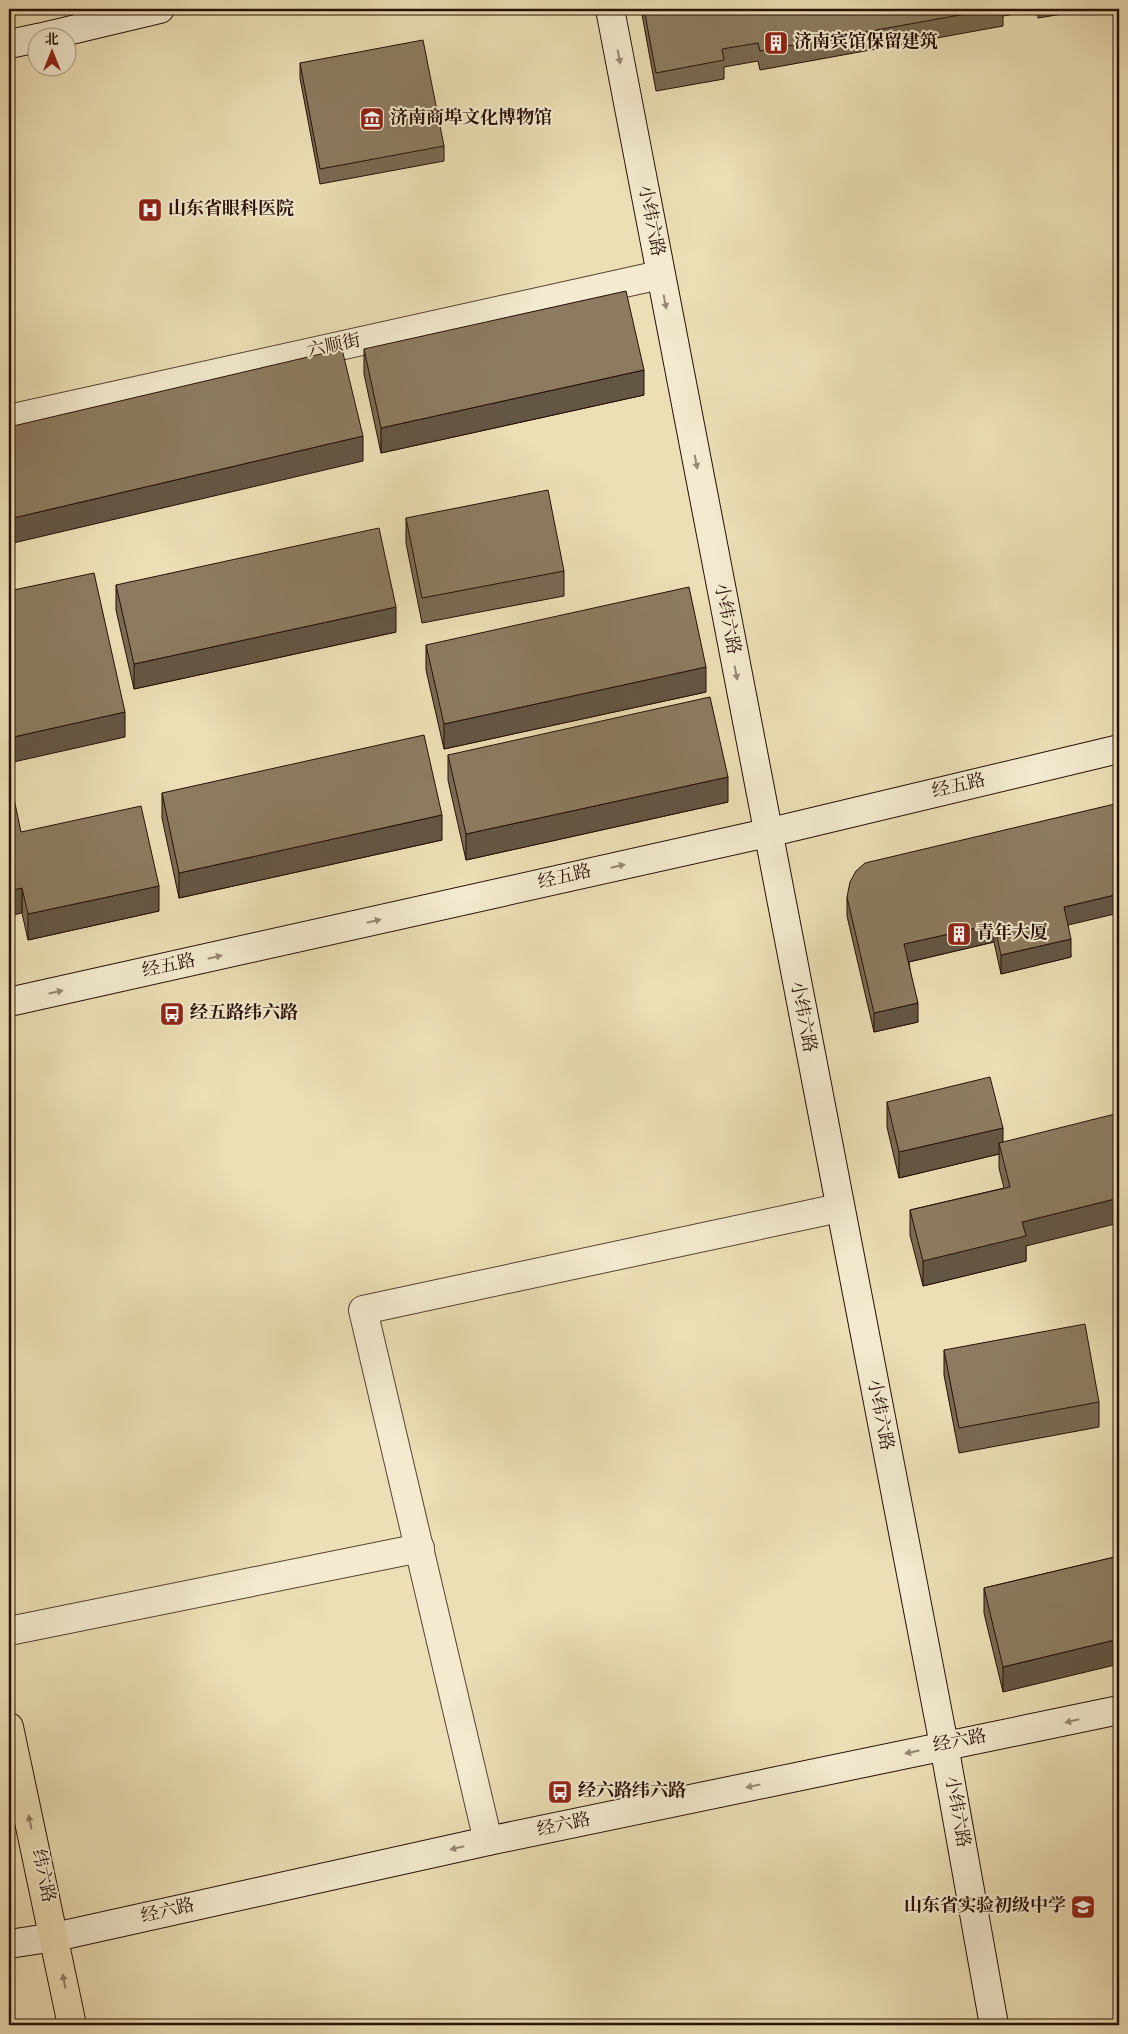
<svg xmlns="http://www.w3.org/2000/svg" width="1128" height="2034" viewBox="0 0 1128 2034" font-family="'Sorts Mill Goudy','Noto Serif SC',serif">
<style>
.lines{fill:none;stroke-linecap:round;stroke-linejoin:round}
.street-casing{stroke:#584332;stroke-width:30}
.secondary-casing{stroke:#270f07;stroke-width:30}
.primary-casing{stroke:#270f07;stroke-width:30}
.street{stroke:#f3eacf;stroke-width:28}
.secondary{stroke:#f3eacf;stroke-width:28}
.primary{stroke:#ecdfb5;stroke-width:28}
.wall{fill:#796a53;stroke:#270f07}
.shaded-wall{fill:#635644;stroke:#270f07}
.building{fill:#8d7b61;stroke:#270f07}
.oneway{fill:#978775}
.oneway2{fill:#938167}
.labels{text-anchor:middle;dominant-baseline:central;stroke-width:4;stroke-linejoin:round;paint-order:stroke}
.poi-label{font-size:18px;font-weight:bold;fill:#270f07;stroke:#f3eacf;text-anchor:start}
.street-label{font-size:18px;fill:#270f07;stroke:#f3eacf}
</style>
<rect width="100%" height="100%" fill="#ecdfb5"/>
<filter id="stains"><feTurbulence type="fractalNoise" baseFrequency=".004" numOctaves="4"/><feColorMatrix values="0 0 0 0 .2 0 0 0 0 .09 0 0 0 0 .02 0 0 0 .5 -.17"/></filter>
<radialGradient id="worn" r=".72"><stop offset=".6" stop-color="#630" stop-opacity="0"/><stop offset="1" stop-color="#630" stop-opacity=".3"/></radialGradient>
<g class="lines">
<defs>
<g id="street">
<polyline points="9,419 660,275"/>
<polyline points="9,1631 420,1548"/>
<polyline points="488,1841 363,1310 839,1208"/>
</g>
<g id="secondary">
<polyline points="610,9 944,1745 994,2025"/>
<polyline points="38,38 160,9"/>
<polyline points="9,44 38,38"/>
<polyline points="9,1002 767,833 1119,749"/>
<polyline points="9,1944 55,1937 488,1841 1119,1710"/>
</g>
<polyline id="primary" points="9,1727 72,2025"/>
</defs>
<use href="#street" class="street-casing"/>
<use href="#secondary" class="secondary-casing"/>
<use href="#primary" class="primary-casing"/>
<use href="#street" class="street"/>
<use href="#secondary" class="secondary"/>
<use href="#primary" class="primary"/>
</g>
<g class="wall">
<polygon points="641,9 1093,9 1038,18 1037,10 1003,16 1003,26 760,70 758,61 724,67 724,79 656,91"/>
<polygon points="300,63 444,146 444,161 320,184 300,78"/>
<polygon points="364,349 644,395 381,453 364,374"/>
<polygon points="406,518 564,571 564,596 422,623 406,543"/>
<polygon points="116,585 396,632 134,689 116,610"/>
<polygon points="426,645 706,692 444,749 426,670"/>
<polygon points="448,755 728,802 466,860 448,780"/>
<polygon points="162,793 442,840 179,898 162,818"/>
<polygon points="21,832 159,911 28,940 22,913"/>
<polygon points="847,897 1068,925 1071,957 1001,974 994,942 909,962 918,1022 874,1032 847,916"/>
<polygon points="887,1102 1003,1142 1026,1246 1026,1261 923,1286 910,1235 910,1210 1004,1188 999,1168 999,1154 899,1178 887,1127"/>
<polygon points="944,1350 1099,1402 1099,1427 959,1453 944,1375"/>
<polygon points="1119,1556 1003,1692 984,1613 984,1588"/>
</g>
<g class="shaded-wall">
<polygon points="644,370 644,395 381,453 381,428"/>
<polygon points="363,436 363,461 9,544 9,519"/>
<polygon points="396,607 396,632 134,689 134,664"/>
<polygon points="706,667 706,692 444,749 444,724"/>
<polygon points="125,712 125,737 9,763 9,738"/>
<polygon points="728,777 728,802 466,860 466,834"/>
<polygon points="442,815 442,840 179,898 179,873"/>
<polygon points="159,886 159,911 28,940 28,914"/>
<polygon points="22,888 22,913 9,916 9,891"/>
<polygon points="1119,894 1119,913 1064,926 1064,907"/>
<polygon points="994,924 994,942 904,963 904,944"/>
<polygon points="1071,939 1071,957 1001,974 1001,955"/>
<polygon points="918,1003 918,1022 874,1032 874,1013"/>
<polygon points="1003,1128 1003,1153 999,1143 999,1154 899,1178 899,1152"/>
<polygon points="1119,1198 1119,1223 1026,1246 1026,1261 923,1286 923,1261 1022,1222"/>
<polygon points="1119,1639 1119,1664 1003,1692 1003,1667"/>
</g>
<g class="building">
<polygon points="644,9 993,9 760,51 758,43 722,49 724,60 656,73"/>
<polygon points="423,40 444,146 320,169 300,63"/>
<polygon points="626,291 644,370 381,428 364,349"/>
<polygon points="342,349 363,436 9,519 9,427"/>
<polygon points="548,490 564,571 422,598 406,518"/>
<polygon points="379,528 396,607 134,664 116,585"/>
<polygon points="94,573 125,712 9,738 9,591"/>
<polygon points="689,587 706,667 444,724 426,645"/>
<polygon points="710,697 728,777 466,834 448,755"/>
<polygon points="424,735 442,815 179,873 162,793"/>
<polygon points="9,775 21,832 141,806 159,886 28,914 22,888 9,891"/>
<polygon points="1119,803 1119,894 1064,907 1071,939 1001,955 994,924 904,944 918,1003 874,1013 847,897 850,882 856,871 865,863"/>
<polygon points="990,1077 1003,1128 899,1152 887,1102"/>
<polygon points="1119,1113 1119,1198 1022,1222 1026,1236 923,1261 910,1210 1010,1187 999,1143"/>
<polygon points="1085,1324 1099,1402 959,1428 944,1350"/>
<polygon points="1119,1556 1119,1639 1003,1667 984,1588"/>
</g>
<defs><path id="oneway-solid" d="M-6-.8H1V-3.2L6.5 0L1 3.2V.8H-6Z" transform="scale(1.25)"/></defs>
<g class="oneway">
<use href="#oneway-solid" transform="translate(619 57) rotate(79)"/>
<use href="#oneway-solid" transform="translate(665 302) rotate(79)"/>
<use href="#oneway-solid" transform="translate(696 462) rotate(79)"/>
<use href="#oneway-solid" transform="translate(736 673) rotate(79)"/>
<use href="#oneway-solid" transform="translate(618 866) rotate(-13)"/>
<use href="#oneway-solid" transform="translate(374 921) rotate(-13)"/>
<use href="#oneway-solid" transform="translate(215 957) rotate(-13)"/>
<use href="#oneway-solid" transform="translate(56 992) rotate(-12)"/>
<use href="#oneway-solid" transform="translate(1072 1721) rotate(167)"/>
<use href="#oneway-solid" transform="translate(912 1752) rotate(168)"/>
<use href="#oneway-solid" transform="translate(753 1786) rotate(168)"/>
<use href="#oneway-solid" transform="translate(457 1848) rotate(167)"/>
</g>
<g class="oneway2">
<use href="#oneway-solid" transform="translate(30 1822) rotate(-102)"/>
<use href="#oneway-solid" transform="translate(64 1981) rotate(-101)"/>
</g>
<defs>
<symbol id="building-square" viewBox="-11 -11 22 22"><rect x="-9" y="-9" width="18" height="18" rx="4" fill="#8f2418" stroke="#f3eacf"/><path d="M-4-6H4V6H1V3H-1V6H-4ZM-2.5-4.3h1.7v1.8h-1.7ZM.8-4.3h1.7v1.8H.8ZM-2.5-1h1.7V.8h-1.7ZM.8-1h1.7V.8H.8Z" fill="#fff"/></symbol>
<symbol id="museum-square" viewBox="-11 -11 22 22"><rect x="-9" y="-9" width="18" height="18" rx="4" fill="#8f2418" stroke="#f3eacf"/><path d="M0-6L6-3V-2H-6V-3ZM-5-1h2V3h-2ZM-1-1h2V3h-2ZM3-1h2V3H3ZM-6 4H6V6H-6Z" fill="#fff"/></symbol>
<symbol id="hospital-square" viewBox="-11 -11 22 22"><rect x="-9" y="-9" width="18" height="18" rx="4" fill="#8f2418" stroke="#f3eacf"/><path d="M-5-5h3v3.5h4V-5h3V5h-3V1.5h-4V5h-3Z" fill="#fff"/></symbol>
<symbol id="bus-square" viewBox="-11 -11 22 22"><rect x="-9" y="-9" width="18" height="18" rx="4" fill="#8f2418" stroke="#f3eacf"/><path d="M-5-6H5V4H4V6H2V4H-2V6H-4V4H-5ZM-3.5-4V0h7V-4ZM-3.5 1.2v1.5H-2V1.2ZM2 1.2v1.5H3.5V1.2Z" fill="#fff"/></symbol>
<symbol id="school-square" viewBox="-11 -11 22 22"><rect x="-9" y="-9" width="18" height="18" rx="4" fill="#8f2418" stroke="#f3eacf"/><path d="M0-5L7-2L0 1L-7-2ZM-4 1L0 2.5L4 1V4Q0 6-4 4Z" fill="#fff"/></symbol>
</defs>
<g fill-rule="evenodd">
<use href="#building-square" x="762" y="29" width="28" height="28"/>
<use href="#museum-square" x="358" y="105" width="28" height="28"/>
<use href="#hospital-square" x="136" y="196" width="28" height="28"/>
<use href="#building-square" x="945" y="920" width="28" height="28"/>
<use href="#bus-square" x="158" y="1000" width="28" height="28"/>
<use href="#bus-square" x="546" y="1778" width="28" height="28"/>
<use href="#school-square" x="1069" y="1893" width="28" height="28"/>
</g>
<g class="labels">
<g class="poi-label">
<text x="794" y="43">济南宾馆保留建筑</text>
<text x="390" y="119">济南商埠文化博物馆</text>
<text x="168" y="210">山东省眼科医院</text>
<text x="976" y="934">青年大厦</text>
<text x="190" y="1014">经五路纬六路</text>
<text x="578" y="1792">经六路纬六路</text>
<text x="1066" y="1907" text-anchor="end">山东省实验初级中学</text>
</g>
<g class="street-label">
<text transform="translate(650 221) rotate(79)">小纬六路</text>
<text transform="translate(334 347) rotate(-12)">六顺街</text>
<text transform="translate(726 619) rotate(79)">小纬六路</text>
<text transform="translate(959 787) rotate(-13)">经五路</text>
<text transform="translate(565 878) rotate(-13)">经五路</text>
<text transform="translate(169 967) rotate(-12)">经五路</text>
<text transform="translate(802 1017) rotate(79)">小纬六路</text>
<text transform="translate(879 1415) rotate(79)">小纬六路</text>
<text transform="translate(960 1742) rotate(-11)">经六路</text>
<text transform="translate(956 1812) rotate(80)">小纬六路</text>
<text transform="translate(564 1826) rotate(-12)">经六路</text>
<text transform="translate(42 1876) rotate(78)">纬六路</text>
<text transform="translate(168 1912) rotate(-13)">经六路</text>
</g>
</g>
<rect width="1128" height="2034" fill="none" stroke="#ecdfb5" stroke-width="30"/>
<rect x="10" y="10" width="1108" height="2014" fill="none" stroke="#270f07" stroke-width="2.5"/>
<rect x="15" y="15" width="1098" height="2004" fill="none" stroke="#270f07"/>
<g transform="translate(52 52)"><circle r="24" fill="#f3eacf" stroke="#a1927f"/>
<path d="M0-4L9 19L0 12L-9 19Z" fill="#8f2418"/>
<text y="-8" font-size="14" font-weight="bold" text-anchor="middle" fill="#270f07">北</text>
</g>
<rect width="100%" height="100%" filter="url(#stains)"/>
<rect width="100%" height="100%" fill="url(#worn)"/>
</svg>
